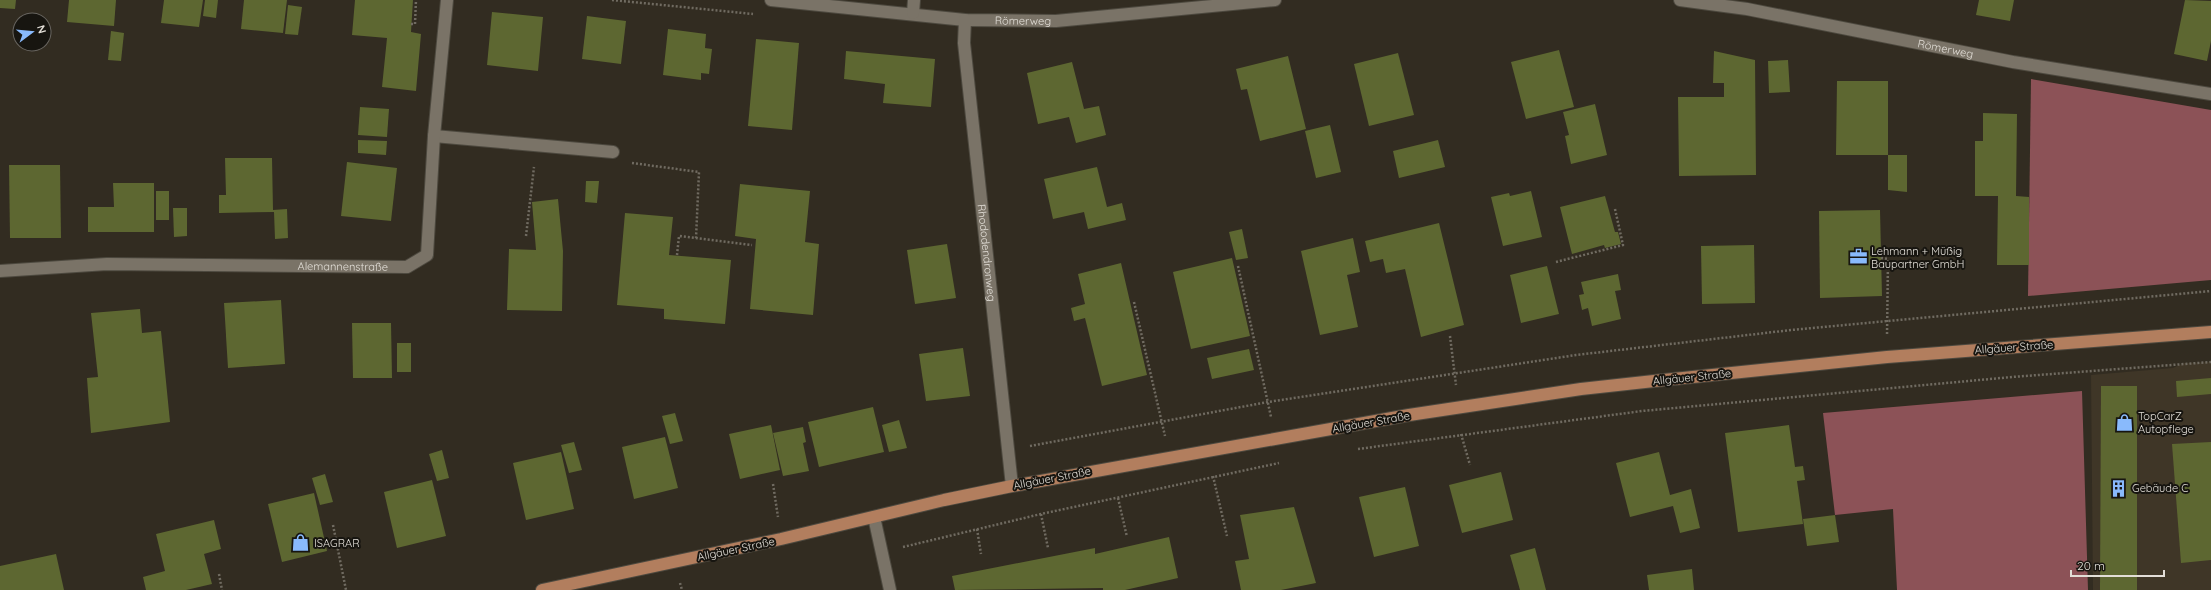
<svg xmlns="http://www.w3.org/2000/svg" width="2211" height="590" viewBox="0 0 2211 590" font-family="Quicksand,sans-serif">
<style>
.built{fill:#3f3627}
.forest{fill:#8c5257}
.building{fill:#5d6731}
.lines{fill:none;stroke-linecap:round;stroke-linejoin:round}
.minor-casing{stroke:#4d493f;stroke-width:14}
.major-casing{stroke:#4d493f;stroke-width:14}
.path{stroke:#706b61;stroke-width:2.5;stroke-dasharray:2 2;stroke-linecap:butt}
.minor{stroke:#7a7367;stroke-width:12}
.major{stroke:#b27e5e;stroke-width:12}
.labels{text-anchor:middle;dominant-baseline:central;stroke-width:4;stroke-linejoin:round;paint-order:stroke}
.street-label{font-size:11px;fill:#e2ded7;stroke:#171510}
.poi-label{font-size:11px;fill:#e2ded7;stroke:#171510;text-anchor:start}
</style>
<rect width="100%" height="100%" fill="#322c21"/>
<polygon class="built" points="2211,362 2211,590 2093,590 2091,375 2173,368 2184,363"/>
<g class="forest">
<polygon points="2031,79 2211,110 2211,280 2028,296"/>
<polygon points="2082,391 2088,590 1897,590 1893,509 1835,515 1823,413"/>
</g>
<g class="building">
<polygon points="0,0 16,0 15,9 0,8"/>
<polygon points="69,0 116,0 114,26 67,22"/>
<polygon points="164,0 203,0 199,27 161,23"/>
<polygon points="205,0 218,0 216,18 203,16"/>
<polygon points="244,0 287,0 283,33 241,29"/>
<polygon points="355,0 413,0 411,32 421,34 416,91 382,87 387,38 352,35"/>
<polygon points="1979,0 2014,0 2010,21 1976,15"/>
<polygon points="2185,0 2211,1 2211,41 2207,61 2174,54"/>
<polygon points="288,5 302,7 298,35 285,34"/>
<polygon points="492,12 543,17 538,71 487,65"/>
<polygon points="587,16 626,21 621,64 582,59"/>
<polygon points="668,29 706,34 705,48 712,49 709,74 701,73 701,80 663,75"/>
<polygon points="111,31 124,33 121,61 108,60"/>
<polygon points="756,39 799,43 792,130 748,126"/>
<polygon points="1559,50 1574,107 1526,119 1511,62"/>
<polygon points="846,51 935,59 931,107 883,103 885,84 844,79"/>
<polygon points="1714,51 1755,60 1756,175 1679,176 1678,97 1724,97 1724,83 1713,83"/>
<polygon points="1398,53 1414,115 1369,126 1354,64"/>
<polygon points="1288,56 1306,129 1260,141 1247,89 1241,90 1236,69"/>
<polygon points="1788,60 1790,92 1769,93 1768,61"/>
<polygon points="1072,62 1084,109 1099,106 1106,135 1076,143 1069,117 1038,124 1027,73"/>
<polygon points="1837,81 1888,81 1888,155 1907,155 1907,192 1888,190 1888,155 1836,155"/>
<polygon points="1595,104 1607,155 1571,164 1565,136 1569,135 1563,112"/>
<polygon points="360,107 389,109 387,137 358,135"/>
<polygon points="1983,113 2017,114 2016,196 2029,197 2029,265 1997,265 1998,196 1975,196 1975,141 1983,141"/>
<polygon points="1330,125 1341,172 1316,178 1305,131"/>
<polygon points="358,140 387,141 386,155 358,153"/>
<polygon points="1438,140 1445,167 1399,178 1393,151"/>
<polygon points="225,158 272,158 273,210 287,209 288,238 275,239 274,212 219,213 219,195 226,195"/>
<polygon points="347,162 397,168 391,221 341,216"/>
<polygon points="9,165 60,165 61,238 10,238"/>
<polygon points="1097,167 1107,207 1122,203 1126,220 1088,229 1084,212 1053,219 1044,179"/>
<polygon points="586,181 599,181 597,203 585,202"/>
<polygon points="113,183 154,183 154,232 88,232 88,207 114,207"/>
<polygon points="740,184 810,191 805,242 819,244 813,315 750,309 756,239 735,236"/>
<rect x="156" y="191" width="13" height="29"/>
<polygon points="1531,191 1542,237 1503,246 1491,197 1509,193 1510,196"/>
<polygon points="1605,196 1615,232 1618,232 1621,244 1605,248 1604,245 1572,254 1560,207"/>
<polygon points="558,199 563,251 562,311 507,310 509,249 536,250 532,202"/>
<polygon points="173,208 187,208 187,236 174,237"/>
<polygon points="1880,210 1882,296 1820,298 1819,211"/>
<polygon points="625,213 673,217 669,255 731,260 725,324 664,319 664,309 617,305"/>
<polygon points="1439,223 1464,325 1421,337 1405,269 1386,273 1383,259 1370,262 1365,241"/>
<polygon points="1242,229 1248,258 1236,260 1229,232"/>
<polygon points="1353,238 1360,272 1347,275 1358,327 1320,335 1301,251"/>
<polygon points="947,244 956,298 915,304 907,250"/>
<polygon points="1754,245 1755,303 1702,304 1701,246"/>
<polygon points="1232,258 1250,336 1191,349 1173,272"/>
<polygon points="1121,263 1147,375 1102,386 1085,318 1074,321 1071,308 1085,304 1078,274"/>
<polygon points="1547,266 1559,314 1521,323 1510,275"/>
<polygon points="1618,274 1621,290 1615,291 1621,319 1592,326 1588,308 1582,310 1579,295 1584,294 1581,282"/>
<polygon points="281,300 285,364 228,368 224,303"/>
<polygon points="140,309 142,333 161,331 170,422 91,433 87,378 98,377 91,313"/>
<polygon points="352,323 391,323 392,378 353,378"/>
<rect x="397" y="343" width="14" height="29"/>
<polygon points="963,348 970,396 926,401 919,354"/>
<polygon points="1249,349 1254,370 1212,379 1207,358"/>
<polygon points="2211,378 2211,394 2177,397 2176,381"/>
<polygon points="2101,386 2137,386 2137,590 2100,590"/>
<polygon points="873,407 884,452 819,467 808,422"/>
<polygon points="675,413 683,441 670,444 662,416"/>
<polygon points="899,420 907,448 889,452 882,425"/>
<polygon points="771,425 780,470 740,479 729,434"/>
<polygon points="1789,425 1795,467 1803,466 1805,480 1797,481 1803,524 1738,532 1725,433"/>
<polygon points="803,427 806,442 803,443 809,471 783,476 773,433"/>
<polygon points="665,437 678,488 634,499 622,447"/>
<polygon points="574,442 582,470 569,473 561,445"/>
<polygon points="2211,442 2211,560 2181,563 2172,444"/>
<polygon points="442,450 449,478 437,481 429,454"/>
<polygon points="561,452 574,509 526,520 513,463"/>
<polygon points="1659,452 1670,495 1691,489 1700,528 1680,533 1673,506 1630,517 1616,463"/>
<polygon points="1501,472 1513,520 1462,533 1449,485"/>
<polygon points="325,474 333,502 320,505 312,478"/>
<polygon points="432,480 446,536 397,548 384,492"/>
<polygon points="1405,487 1419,546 1374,557 1359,497"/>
<polygon points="314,493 327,551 282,562 268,504"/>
<polygon points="1294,507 1316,583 1281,590 1241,590 1235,561 1249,559 1240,515"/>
<polygon points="1835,515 1839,542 1807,546 1803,519"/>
<polygon points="214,520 221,549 204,554 212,584 186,590 146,590 143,577 165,571 156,534"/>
<polygon points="1169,537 1178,578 1125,590 1103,590 1103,588 955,590 952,576 1095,548 1095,554"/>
<polygon points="1535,548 1546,590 1520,590 1510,555"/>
<polygon points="56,554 64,590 0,590 0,566"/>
<polygon points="1692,569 1694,590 1649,590 1647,575"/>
</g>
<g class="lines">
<defs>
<g id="minor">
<path id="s1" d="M771,0L965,20L1056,21L1275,0"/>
<path id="s2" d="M1680,0L1747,9L2013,62L2211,94"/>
<polyline points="913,13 914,0"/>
<path id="s3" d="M965,20L964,43L1012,486"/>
<polyline points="434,136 613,152"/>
<path id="s4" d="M0,271L107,264L407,267L427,255L434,136L447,0"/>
<polyline points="874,517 890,590"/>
</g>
<polyline id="major" points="542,590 781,539 944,500 1012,486 1409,415 1581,389 1654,381 1887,357 2211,332"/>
</defs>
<use href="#minor" class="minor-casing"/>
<use href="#major" class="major-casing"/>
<g class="path">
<polyline points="612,0 753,14"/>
<polyline points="411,24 415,24 416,0"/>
<polyline points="632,163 699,172 696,238"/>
<polyline points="526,236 534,167"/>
<polyline points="677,255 679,236 752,245"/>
<polyline points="1881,258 1888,259 1887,336"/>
<polyline points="1556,262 1623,245 1615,209"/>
<polyline points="1238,266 1271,417"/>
<polyline points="1134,302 1165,436"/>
<polyline points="1450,336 1456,385"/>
<polyline points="1461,434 1470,465"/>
<polyline points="1030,446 1268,402 1576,355 1791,330 2211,291"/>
<polyline points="1358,449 1642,411 2012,377 2211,362"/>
<polyline points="1213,476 1227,536"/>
<polyline points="773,484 778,517"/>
<polyline points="1118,498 1127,537"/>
<polyline points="1041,514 1048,548"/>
<polyline points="333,525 346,590"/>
<polyline points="977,529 981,554"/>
<polyline points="903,547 1041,514 1279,463"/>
<polyline points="219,574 222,590"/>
<polyline points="680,583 682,590"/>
</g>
<use href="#minor" class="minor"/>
<use href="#major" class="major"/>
</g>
<defs>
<symbol id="office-bare" viewBox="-9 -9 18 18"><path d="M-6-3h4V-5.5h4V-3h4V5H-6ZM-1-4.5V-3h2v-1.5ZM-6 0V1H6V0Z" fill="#89bafc" stroke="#171510" stroke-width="2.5" paint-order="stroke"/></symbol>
<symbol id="shop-bare" viewBox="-9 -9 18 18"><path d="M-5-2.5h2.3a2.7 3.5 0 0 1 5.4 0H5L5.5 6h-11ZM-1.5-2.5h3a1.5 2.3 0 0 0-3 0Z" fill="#89bafc" stroke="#171510" stroke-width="2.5" paint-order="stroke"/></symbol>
<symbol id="building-bare" viewBox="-9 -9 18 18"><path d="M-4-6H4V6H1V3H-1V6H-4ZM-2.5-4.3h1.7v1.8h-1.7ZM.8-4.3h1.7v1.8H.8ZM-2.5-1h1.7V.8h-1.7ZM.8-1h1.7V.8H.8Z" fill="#89bafc" stroke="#171510" stroke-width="2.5" paint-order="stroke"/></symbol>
</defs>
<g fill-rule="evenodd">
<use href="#office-bare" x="1846" y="244" width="25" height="25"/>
<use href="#shop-bare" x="2112" y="410" width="25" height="25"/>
<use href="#building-bare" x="2106" y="476" width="25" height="25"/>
<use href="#shop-bare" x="288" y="530" width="25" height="25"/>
</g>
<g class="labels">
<g class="street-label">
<text stroke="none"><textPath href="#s1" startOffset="253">Römerweg</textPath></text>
<text stroke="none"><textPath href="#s2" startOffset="270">Römerweg</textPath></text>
<text stroke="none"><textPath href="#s3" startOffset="234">Rhododendronweg</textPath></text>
<text stroke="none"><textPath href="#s4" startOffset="343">Alemannenstraße</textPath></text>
<text transform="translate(2014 347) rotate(-4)">Allgäuer Straße</text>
<text transform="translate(1692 377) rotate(-6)">Allgäuer Straße</text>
<text transform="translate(1371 422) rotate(-10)">Allgäuer Straße</text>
<text transform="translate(1052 478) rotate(-11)">Allgäuer Straße</text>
<text transform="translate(736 549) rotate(-12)">Allgäuer Straße</text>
</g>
<g class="poi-label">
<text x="1871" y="251">Lehmann + Müßig<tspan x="1871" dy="13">Baupartner GmbH</tspan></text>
<text x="2138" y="416">TopCarZ<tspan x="2138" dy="13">Autopflege</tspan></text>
<text x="2132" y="488">Gebäude C</text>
<text x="314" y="543">ISAGRAR</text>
</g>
</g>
<g transform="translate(32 32) rotate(74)"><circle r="19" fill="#171510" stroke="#686560"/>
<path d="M0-3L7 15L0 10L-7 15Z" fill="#89bafc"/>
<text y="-6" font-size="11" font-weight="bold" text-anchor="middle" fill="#e2ded7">N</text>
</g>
<path d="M2071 570v6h93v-6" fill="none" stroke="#e2ded7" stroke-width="2"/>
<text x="2077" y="570" font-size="12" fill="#e2ded7" stroke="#171510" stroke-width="3" paint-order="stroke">20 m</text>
</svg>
